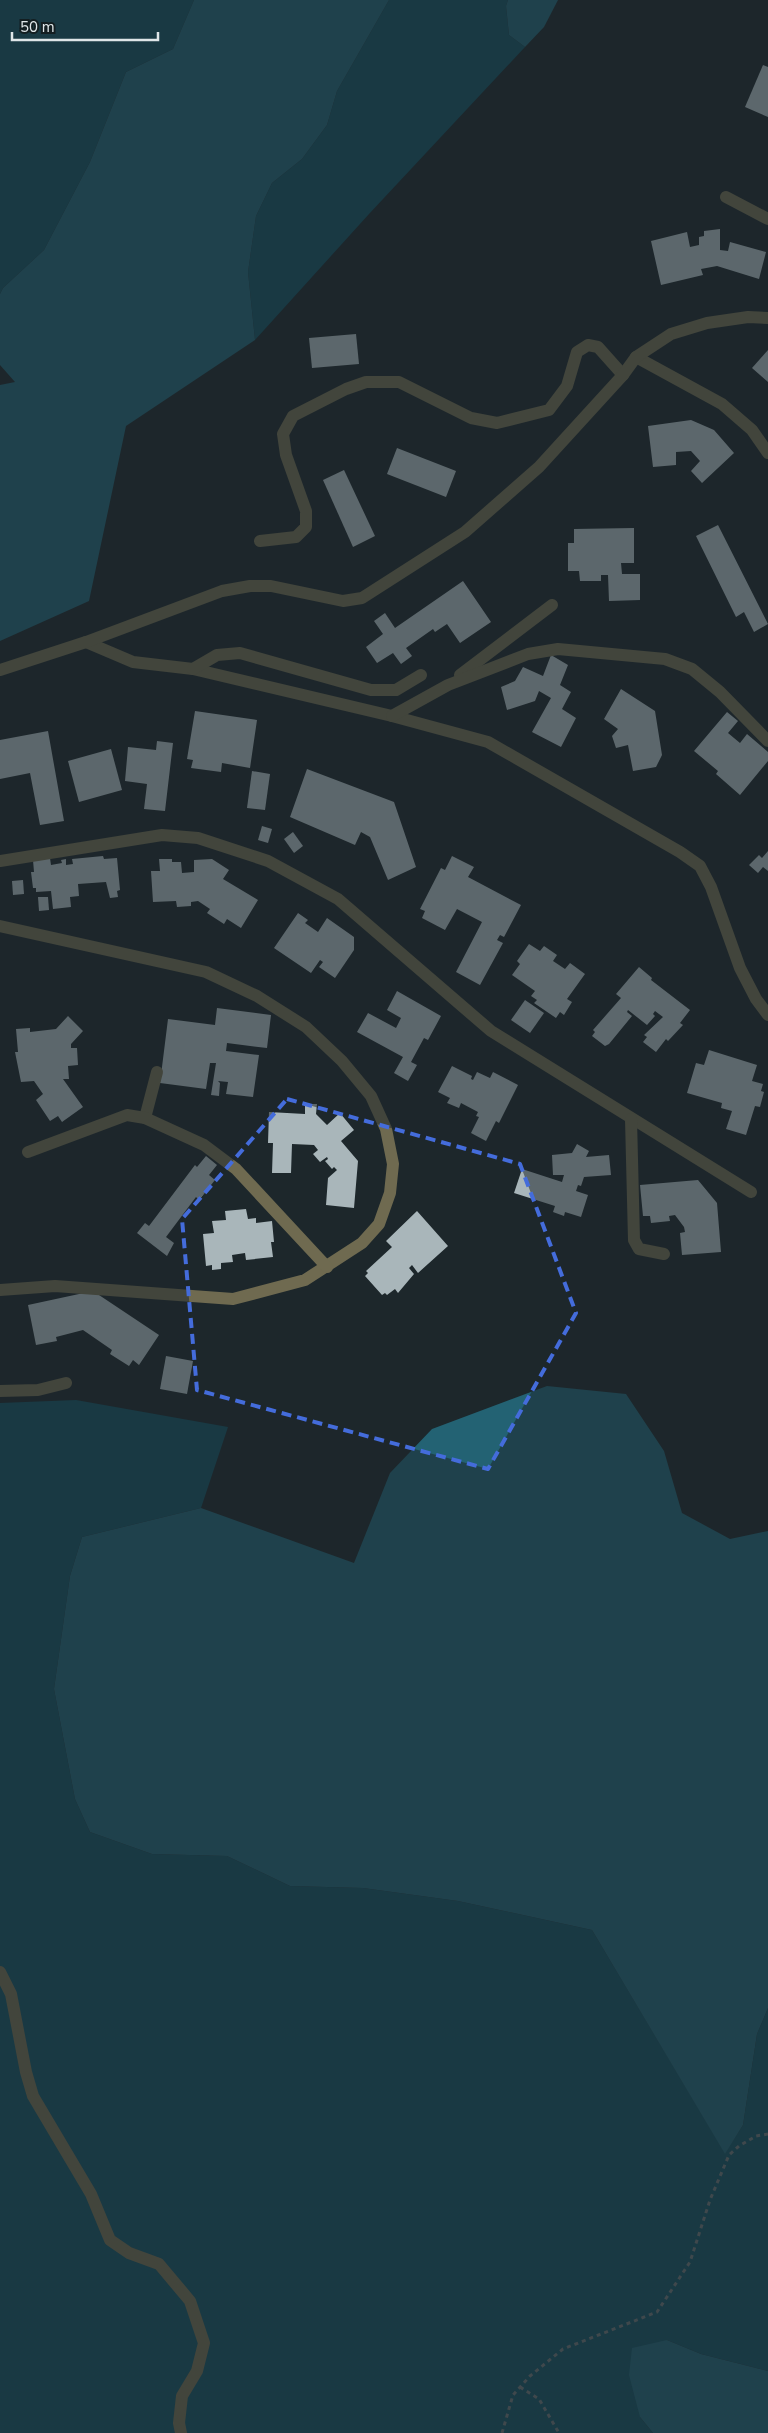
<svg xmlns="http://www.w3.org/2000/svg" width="768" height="2433" viewBox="0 0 768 2433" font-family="'Nunito Sans',sans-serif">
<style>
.green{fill:#145060}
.forest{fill:#236273}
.building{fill:#a9b6ba}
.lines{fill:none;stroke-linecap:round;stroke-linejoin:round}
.path{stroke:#687174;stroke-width:3;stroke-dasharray:4 4;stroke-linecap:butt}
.minor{stroke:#6f6a50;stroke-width:12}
.marked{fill:none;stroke:#446cdb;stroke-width:4;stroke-dasharray:10 6;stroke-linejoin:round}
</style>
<rect width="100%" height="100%" fill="#1d272b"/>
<g class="green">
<polygon points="0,0 194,0 173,49 126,72 90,162 44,250 3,288 0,294"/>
<polygon points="389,0 508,0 506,6 509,35 525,47 369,214 255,340 248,272 256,216 272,183 302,159 327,125 337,91"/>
<polygon points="76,1400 228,1427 201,1508 82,1537 70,1576 54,1689 75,1799 90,1832 152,1854 227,1856 290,1886 363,1888 458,1901 592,1930 725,2153 743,2125 757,2034 768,2008 768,2371 701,2354 667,2340 640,2417 653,2433 0,2433 0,1403"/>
</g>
<g class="forest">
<polygon points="194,0 389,0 337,91 327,125 302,159 272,183 256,216 248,272 255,340 126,426 89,601 0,641 0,385 15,382 0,365 0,294 3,288 44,250 90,162 126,72 173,49"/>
<polygon points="508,0 558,0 544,27 525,47 509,35 506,6"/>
<polygon points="547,1386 626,1394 664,1451 682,1513 730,1539 768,1531 768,2008 757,2034 743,2125 725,2154 592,1930 458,1901 363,1888 290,1886 227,1856 152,1854 90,1832 75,1799 54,1689 70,1576 82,1537 201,1508 354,1563 390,1473 432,1429"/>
<polygon points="667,2340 701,2354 768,2371 768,2433 653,2433 640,2417 629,2375 632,2348"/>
</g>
<g class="building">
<polygon points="763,65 768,67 768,117 745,107"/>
<polygon points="720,229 720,250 728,251 730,242 766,252 759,279 717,266 701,269 703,275 661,285 651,241 687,232 690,247 699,245 699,237 704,236 704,231"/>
<polygon points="356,334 359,364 312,368 309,338"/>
<polygon points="768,350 768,382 752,368"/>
<polygon points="691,420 714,430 734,453 702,483 691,471 700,461 691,451 676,452 676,465 653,467 648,426"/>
<polygon points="397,448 456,471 446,497 387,474"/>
<polygon points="344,470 375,536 353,547 323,480"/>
<polygon points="718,525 768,624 754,632 744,612 736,617 696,536"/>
<polygon points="634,528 634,563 621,563 622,574 640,574 640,600 609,601 608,575 601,575 601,581 580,581 579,571 568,571 568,543 574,543 574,529"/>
<polygon points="463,581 491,622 460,643 447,624 435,632 433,629 406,648 412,656 401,664 393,653 377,663 366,647 383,634 374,621 385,613 395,628"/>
<polygon points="551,655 568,665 560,685 571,692 562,709 576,718 561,747 532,732 551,698 539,691 535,701 507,710 501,687 515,681 523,667 543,676"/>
<polygon points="621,689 655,711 662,755 656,767 633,771 628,745 616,748 612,736 618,729 604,719"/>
<polygon points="195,711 257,720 250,768 222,763 221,772 191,768 193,760 187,759"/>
<polygon points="727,712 738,721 728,733 740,743 747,734 768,752 768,761 740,795 716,774 718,771 694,751"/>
<polygon points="48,731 64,821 40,825 30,773 0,779 0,740"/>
<polygon points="157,741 173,743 165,811 144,809 147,784 125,781 128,747 156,750"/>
<polygon points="111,749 122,790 79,802 68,761"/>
<polygon points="307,769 394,802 416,867 388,880 370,837 361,832 355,845 290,817"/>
<polygon points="252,771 270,774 265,810 247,808"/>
<polygon points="262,826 272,829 268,843 258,840"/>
<polygon points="293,832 303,846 294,853 284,839"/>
<polygon points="768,851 768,871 763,867 758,873 749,865 759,855 762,858"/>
<polygon points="103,856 104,859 117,858 120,890 117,891 118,897 110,898 106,882 78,884 79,896 70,897 71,907 53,909 51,891 36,892 36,888 33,888 31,872 34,872 33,860 50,858 51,865 62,863 61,860 66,859 66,865 73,864 72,859"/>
<polygon points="452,856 474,867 468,877 521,905 504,937 500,935 497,940 503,943 480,985 456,972 482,922 457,909 445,930 422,918 425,911 420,909 441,868 445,870"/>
<polygon points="159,859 172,859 172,862 181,862 182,873 194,872 194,860 212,859 229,870 223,879 258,900 241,928 227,919 224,924 207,913 210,909 198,901 191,902 191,906 177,907 176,901 153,902 151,871 160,871"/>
<polygon points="23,880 24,894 13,895 12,881"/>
<polygon points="38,897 48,897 49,910 39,911"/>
<polygon points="298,913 308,920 305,923 318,932 327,918 354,937 354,950 335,978 319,967 323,962 320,960 311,973 274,948"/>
<polygon points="529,944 540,951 544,946 557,955 553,961 565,969 570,963 585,974 567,999 572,1002 564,1015 560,1012 556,1018 534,1003 537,1000 531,996 535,991 512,975 520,964 517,961"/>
<polygon points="639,967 652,978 651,980 690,1010 680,1023 683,1025 668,1041 666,1039 656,1052 643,1042 647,1037 644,1035 663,1017 655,1011 653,1014 655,1016 647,1025 628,1010 627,1012 632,1016 609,1044 605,1046 592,1036 595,1032 593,1030 621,998 616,994"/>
<polygon points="397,991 441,1016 428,1040 424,1038 411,1062 417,1065 408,1081 394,1073 403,1057 357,1032 368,1013 396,1028 401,1018 387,1010"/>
<polygon points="525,1000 544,1013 530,1033 511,1020"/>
<polygon points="217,1008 271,1015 267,1048 227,1043 226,1051 259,1055 253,1097 226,1094 228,1082 218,1081 220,1083 219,1096 211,1095 216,1063 210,1063 206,1089 160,1083 168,1019 215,1025"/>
<polygon points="68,1016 83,1031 71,1044 71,1048 77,1048 78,1065 68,1066 69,1079 63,1079 83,1107 62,1122 58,1116 50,1121 36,1100 43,1094 34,1081 21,1082 15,1052 18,1052 16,1029 30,1028 30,1032 56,1029"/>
<polygon points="709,1050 757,1065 752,1081 763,1084 761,1091 764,1092 760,1107 755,1106 746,1135 726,1129 732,1111 721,1108 722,1103 687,1093 696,1063 704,1065"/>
<polygon points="452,1066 472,1076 471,1079 473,1080 477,1072 490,1078 493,1072 518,1085 499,1123 496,1121 486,1141 471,1133 479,1117 476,1116 478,1112 461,1103 459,1108 447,1103 450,1098 438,1092"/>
<polygon points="305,1104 317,1104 316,1114 327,1125 340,1113 354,1130 341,1141 358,1161 354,1208 326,1205 328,1178 337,1170 334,1167 332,1169 325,1161 328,1159 327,1157 320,1162 313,1154 318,1150 314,1145 292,1144 291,1173 272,1173 273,1143 268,1143 269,1112 305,1114"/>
<polygon points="577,1144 589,1151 586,1157 609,1155 611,1175 584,1177 581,1186 578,1185 576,1191 588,1195 581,1217 565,1212 564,1216 553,1212 555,1206 514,1193 522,1169 562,1182 564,1175 553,1175 552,1155 572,1153"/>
<polygon points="206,1156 217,1165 209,1175 215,1180 199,1200 196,1197 166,1237 174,1243 167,1256 137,1233 145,1223 149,1226 195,1165 197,1167"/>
<polygon points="698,1180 717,1203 721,1252 682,1255 680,1233 685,1232 684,1227 675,1215 669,1216 670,1221 651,1223 650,1216 643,1216 640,1185"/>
<polygon points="246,1209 248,1219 256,1218 256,1223 272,1221 274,1242 271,1242 273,1257 246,1260 245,1253 232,1255 233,1262 221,1263 221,1269 212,1270 212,1265 206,1266 203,1234 214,1233 212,1221 226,1220 225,1211"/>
<polygon points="417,1211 448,1246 418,1273 412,1265 409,1268 414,1274 398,1293 395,1289 387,1295 385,1293 382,1295 365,1276 368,1273 366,1271 392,1247 386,1241"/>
<polygon points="93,1291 159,1335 139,1365 133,1360 129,1366 110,1354 112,1350 83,1330 56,1337 57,1341 36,1345 28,1305"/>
<polygon points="166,1356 193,1361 187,1394 160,1389"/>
</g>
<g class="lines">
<g class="path">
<polyline points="520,2387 539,2399 559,2433"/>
<polyline points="502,2433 513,2395 530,2376 563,2349 657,2312 690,2262 710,2200 729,2155 739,2146 756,2136 768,2134"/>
</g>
<g class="minor">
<polyline points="726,197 768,219"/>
<polyline points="636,357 722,404 752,430 768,453"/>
<polyline points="260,541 296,537 306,527 306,511 286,455 283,434 293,416 346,389 366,382 399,382 471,418 497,423 549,410 567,386 577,352 588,345 598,347 623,375"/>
<polyline points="86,642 133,662 193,669 392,716 488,742 680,852 700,866 711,887 740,968 756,999 768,1015"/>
<polyline points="193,669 217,655 240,653 371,690 396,690 421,675"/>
<polyline points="0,670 86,642 222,591 250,586 271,586 343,601 362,598 465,532 539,467 623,375 636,357 671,334 707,323 748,317 768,318"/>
<polyline points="460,675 552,605"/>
<polyline points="392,716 448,685 528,654 558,649 665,659 692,669 720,692 768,741"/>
<polyline points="0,861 162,835 198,838 268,861 338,899 491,1031 751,1192"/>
<polyline points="0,926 206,972 257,996 306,1027 342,1061 371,1096 386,1129 393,1164 390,1193 379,1224 362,1243 305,1280 233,1299 55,1286 0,1290"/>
<polyline points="145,1118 157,1072"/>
<polyline points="631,1119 634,1240 639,1249 664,1254"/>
<polyline points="28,1152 127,1115 145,1118 204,1145 236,1169 327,1267"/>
<polyline points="0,1391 38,1390 66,1383"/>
<polyline points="0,1972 11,1994 26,2072 33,2096 91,2194 110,2240 129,2253 159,2264 190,2301 204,2343 197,2371 182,2396 179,2423 181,2433"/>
</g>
</g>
<path d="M0 0H768V2433H0ZM287,1099L520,1164L576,1313L488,1469L197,1390L182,1219Z" fill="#1d272b" fill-opacity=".55" fill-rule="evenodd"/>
<path class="marked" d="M287,1099L520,1164L576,1313L488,1469L197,1390L182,1219Z"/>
<path d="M12 32v8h146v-8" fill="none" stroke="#dfe6e8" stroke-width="2.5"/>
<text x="20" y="32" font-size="15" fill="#dfe6e8" stroke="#131e21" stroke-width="4" paint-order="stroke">50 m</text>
</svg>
